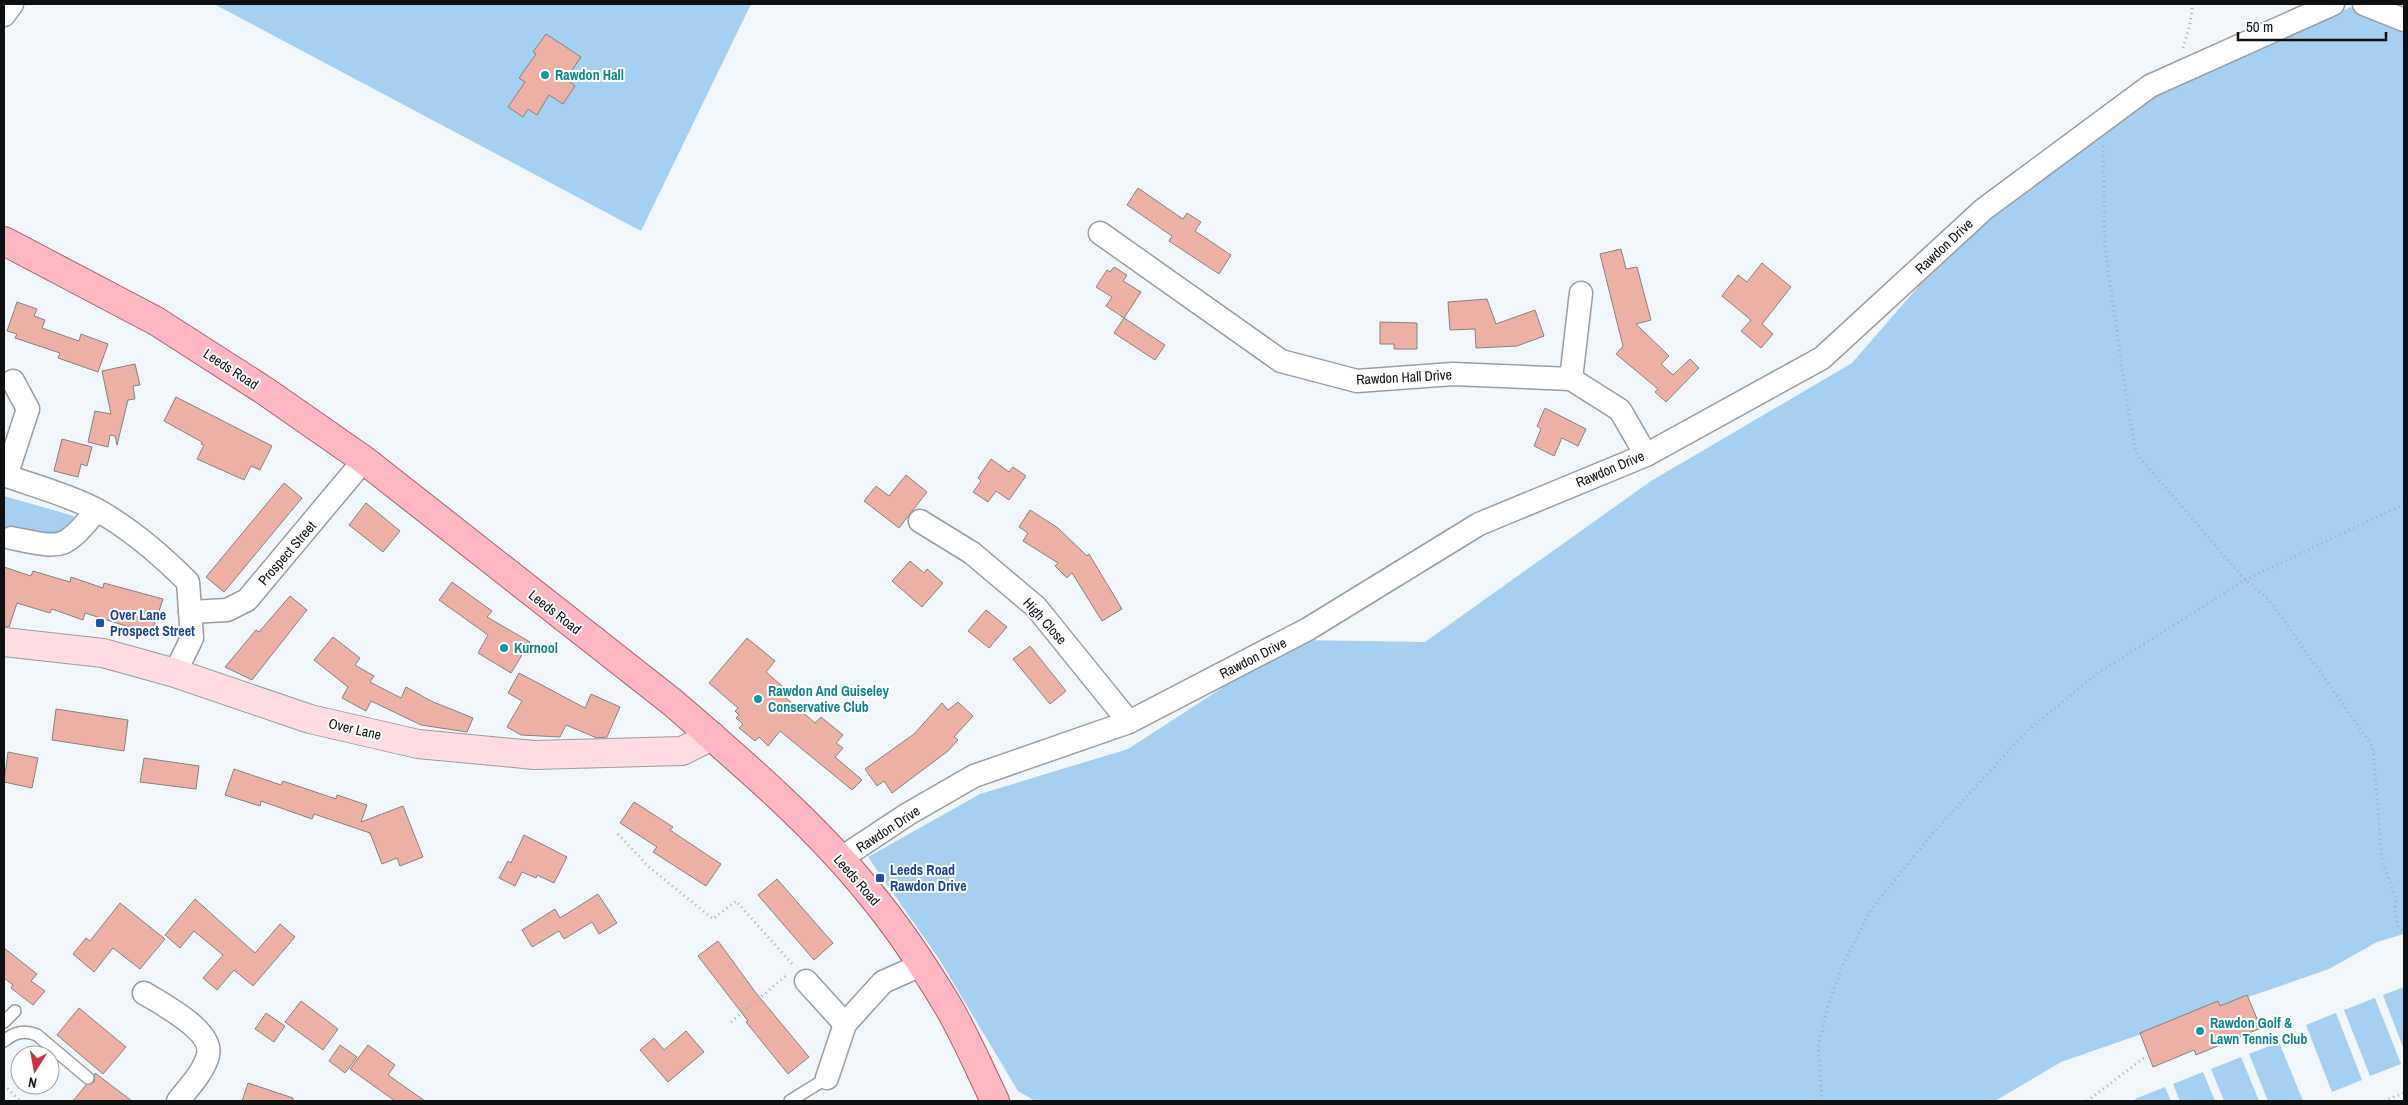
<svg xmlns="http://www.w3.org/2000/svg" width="2408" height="1105" viewBox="0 0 2408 1105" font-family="'Archivo Narrow',sans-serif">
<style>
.green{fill:#a5d0f2}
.building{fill:#ecb1a4;stroke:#898280}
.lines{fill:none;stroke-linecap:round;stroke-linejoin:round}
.lane-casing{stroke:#989da2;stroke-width:14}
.street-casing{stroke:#989da2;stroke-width:25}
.secondary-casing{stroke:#989da2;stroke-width:30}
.primary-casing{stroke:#ab5e6a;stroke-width:30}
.path{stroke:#abaeb2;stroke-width:3;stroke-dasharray:1 4;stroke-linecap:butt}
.lane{stroke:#fff;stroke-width:11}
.street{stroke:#fff;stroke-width:22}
.secondary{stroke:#ffdce1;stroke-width:28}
.primary{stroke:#ffb8c2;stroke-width:28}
.culture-dot{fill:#0f9aa8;stroke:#fff;stroke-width:2}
.transit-dot{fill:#1a4fb4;stroke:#fff;stroke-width:2}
.labels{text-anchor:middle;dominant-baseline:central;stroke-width:4;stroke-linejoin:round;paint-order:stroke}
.culture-label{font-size:14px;font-weight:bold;fill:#0d838f;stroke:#fff;text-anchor:start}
.street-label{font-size:14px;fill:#0e0f11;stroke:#fff}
.transit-label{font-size:14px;font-weight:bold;fill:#164399;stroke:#fff;text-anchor:start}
</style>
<rect width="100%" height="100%" fill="#f1f6fb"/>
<g class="green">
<polygon points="214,4 751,4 641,231"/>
<polygon points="2351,7 2404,32 2404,934 2377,942 2329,969 2061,1062 1995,1101 1035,1101 1018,1091 939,959 868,857 980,794 1128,749 1296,640 1425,642 1651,481 1852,363 1971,226 2157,94"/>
<polygon points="4,496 74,516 74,523 68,532 44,537 4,528"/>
<polygon points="2404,987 2404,1050 2383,995"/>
<polygon points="2375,998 2401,1064 2370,1076 2344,1010"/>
<polygon points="2336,1013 2362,1080 2332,1092 2306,1025"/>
<polygon points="2279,1042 2303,1101 2268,1101 2249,1054"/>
<polygon points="2241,1057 2259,1101 2224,1101 2211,1069"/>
<polygon points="2203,1072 2215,1101 2180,1101 2173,1084"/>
<polygon points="2165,1087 2171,1101 2136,1101 2135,1099"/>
</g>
<g class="building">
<polygon points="546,34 581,57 566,79 575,86 563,104 549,95 537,115 528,109 523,117 508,107 525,82 519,78 536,54 533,52"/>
<polygon points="1138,188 1183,219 1187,213 1201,222 1195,231 1231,255 1219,274 1169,241 1172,236 1127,205"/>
<polygon points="1621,249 1626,269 1637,267 1651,320 1636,324 1669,356 1661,364 1673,375 1690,359 1699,368 1666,402 1655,392 1658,389 1616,354 1623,346 1600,254"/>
<polygon points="1762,263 1791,287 1762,324 1773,334 1761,348 1741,331 1751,320 1722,296 1738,275 1747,282"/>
<polygon points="1114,267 1127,275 1123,281 1141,292 1124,318 1106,306 1112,297 1096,287 1107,270 1110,272"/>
<polygon points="1487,299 1496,324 1535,310 1544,336 1517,346 1476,348 1475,329 1450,330 1448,302"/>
<polygon points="17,302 37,309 34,316 45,320 42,328 79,341 81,334 108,344 98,372 58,358 60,353 15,338 17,334 7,331"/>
<polygon points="1124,318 1165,345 1155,360 1114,333"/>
<polygon points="1380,322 1417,323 1417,349 1394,349 1394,344 1380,344"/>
<polygon points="135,364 140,385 133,386 135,399 128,400 117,445 115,436 110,435 108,447 88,442 95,411 111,414 102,371"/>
<polygon points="176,397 272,446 260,470 251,466 244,480 197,459 204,445 201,444 202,442 164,421"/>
<polygon points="1545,408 1586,429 1578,446 1562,438 1554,456 1534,446 1541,429 1537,426"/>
<polygon points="62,439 92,447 87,466 81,464 78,477 54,471"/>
<polygon points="991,459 1009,472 1013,467 1026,476 1009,500 996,491 988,502 973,492 981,481 978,478"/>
<polygon points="906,475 927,492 899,528 864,501 876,486 889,496"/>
<polygon points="284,483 302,498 224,592 206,577"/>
<polygon points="366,503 400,531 383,552 349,525"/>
<polygon points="1030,510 1058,528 1087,556 1089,554 1122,609 1102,621 1072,573 1067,578 1055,566 1058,563 1023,541 1028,533 1019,527"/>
<polygon points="910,561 924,573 927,569 943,583 922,607 892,581"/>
<polygon points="4,567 31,576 33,571 70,582 71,577 103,588 104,583 163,599 151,634 85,613 83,620 52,609 50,613 17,603 9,627 4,627"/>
<polygon points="452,582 492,611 487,617 530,642 511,673 478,653 488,635 439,600"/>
<polygon points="290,596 307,610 252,680 225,667 256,630 259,632"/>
<polygon points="986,610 1007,627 989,648 968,631"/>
<polygon points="333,637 360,658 355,665 374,676 370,682 401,698 406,687 431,701 473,718 467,732 421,725 371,701 366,711 342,698 348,687 314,660"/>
<polygon points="747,638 775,661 766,672 782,686 778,691 815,723 821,717 843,735 836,743 843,748 835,757 862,780 852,790 780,731 768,746 759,737 755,741 739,728 743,724 736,718 739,715 735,711 738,708 709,683"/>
<polygon points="1030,646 1066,691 1050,704 1013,659"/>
<polygon points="519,673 585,708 591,694 620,707 607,737 597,738 566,725 560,737 521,735 507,727 522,701 508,693"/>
<polygon points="958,702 973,716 954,737 958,740 948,751 892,793 884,781 877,786 865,769 914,734 942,703 948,710"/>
<polygon points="56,709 128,720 124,751 52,740"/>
<polygon points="8,752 38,758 32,788 4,782"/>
<polygon points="144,758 199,766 196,789 140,782"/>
<polygon points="234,769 281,785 283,781 336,799 337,795 367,805 361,822 403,806 423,857 400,866 397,858 382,864 370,833 314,814 312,819 261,801 260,806 225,795"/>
<polygon points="634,802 673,827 670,830 721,864 706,886 653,852 657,847 620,823"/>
<polygon points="524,835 567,857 554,883 537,875 536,878 522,872 515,886 499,878 508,861 511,863"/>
<polygon points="777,879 833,943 814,960 758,895"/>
<polygon points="598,894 617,923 599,934 592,922 564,939 559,931 532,947 522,930 555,909 560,918"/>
<polygon points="195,899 255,953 280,924 295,937 253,986 234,970 217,990 203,978 223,955 194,931 180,948 165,935"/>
<polygon points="120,903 165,939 140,969 113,948 94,972 73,954 86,938 90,941"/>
<polygon points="718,941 756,993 809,1057 788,1074 746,1022 748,1021 698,956"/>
<polygon points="4,948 37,974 31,981 45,991 33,1005 11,988 13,985 4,978"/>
<polygon points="2247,995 2261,1028 2196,1055 2194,1050 2153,1067 2140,1033 2218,1001 2220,1006"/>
<polygon points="301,1001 338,1029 323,1050 285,1022"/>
<polygon points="79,1008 126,1047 103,1074 57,1035"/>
<polygon points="266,1013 285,1026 274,1042 255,1029"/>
<polygon points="686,1031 704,1052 668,1082 640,1050 654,1038 664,1050"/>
<polygon points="340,1045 357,1057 345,1073 329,1061"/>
<polygon points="368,1045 395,1065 388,1075 425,1101 395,1101 350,1069"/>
<polygon points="95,1073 132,1101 73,1101 86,1085 94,1082"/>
<polygon points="248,1083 293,1098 293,1101 242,1101"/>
</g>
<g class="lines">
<defs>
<g id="lane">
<polyline points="4,1022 15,1011"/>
<path d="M4,1041C15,1032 24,1030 37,1035L88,1078"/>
<polyline points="790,1101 827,1078"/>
</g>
<g id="street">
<polyline points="2364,4 2404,20"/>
<polyline points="4,15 12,4"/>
<polyline points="1100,233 1281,361 1357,381 1453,374 1571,379 1620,410 1646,455"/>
<polyline points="1571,379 1581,293"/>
<path d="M4,475C34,486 69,495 97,510C131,529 161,555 188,582L192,638L175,673"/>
<polyline points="6,476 28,409 13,381"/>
<polyline points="920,521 972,553 1036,607 1129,722"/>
<path d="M11,538C63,548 62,552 97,510"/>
<polyline points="190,612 227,610 247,600 364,460"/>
<polyline points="840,859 908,814 974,776 1129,722 1308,629 1479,524 1646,455 1822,358 1984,209 2150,86 2333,4"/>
<polyline points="806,981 845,1024"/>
<path d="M144,993C162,1004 214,1031 208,1055C204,1072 188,1088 178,1101"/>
<polyline points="827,1078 845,1024 883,982 921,965"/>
</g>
<polyline id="secondary" points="4,642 103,653 175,673 310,719 418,744 534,755 682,751 712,736"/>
<path id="primary" d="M4,241L156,321L265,391L364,460L672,702C740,761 811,821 868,891C898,927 924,966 948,1006C966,1037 980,1070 995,1101"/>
</defs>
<use href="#lane" class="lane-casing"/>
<use href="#street" class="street-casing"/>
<use href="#secondary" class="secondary-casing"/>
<use href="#primary" class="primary-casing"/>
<g class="path">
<polyline points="2183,48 2190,24 2193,4"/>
<polyline points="2103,146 2105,248 2127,402 2136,453 2245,580 2270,601 2373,747 2382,860 2396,900 2395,913 2398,927 2404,932"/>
<polyline points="618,834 649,867 713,919 736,901 793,965"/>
<polyline points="731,1022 787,975"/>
<polyline points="4,1085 20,1101"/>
<polyline points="1822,1101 1818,1048 1828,1006 1842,967 1870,911 1931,835 2028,730 2098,673 2245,580 2404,504"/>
<polyline points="2087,1101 2144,1058"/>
<polyline points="2384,1101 2404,1093"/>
</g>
<use href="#lane" class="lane"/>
<use href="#street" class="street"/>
<use href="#secondary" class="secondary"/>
<use href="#primary" class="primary"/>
</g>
<g class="culture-dot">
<circle cx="545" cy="75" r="5"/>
<circle cx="504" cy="648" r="5"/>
<circle cx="758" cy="699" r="5"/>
<circle cx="2200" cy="1031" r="5"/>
</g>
<g class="transit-dot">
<rect x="95" y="618" width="10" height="10" rx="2.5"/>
<rect x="875" y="873" width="10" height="10" rx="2.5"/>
</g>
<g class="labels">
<g class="culture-label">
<text x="555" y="75">Rawdon Hall</text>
<text x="514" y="648">Kurnool</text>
<text x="768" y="691">Rawdon And Guiseley<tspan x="768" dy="16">Conservative Club</tspan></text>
<text x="2210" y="1023">Rawdon Golf &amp;<tspan x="2210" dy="16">Lawn Tennis Club</tspan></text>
</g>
<g class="street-label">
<text transform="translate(1944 246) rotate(-43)">Rawdon Drive</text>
<text transform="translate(231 369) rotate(33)">Leeds Road</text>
<text transform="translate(1404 377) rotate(-3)">Rawdon Hall Drive</text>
<text transform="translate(1610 469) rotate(-23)">Rawdon Drive</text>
<text transform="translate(287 553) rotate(-49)">Prospect Street</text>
<text transform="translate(555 612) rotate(38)">Leeds Road</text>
<text transform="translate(1045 621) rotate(48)">High Close</text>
<text transform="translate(1253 658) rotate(-27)">Rawdon Drive</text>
<text transform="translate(355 729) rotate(13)">Over Lane</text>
<text transform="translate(888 829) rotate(-33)">Rawdon Drive</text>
<text transform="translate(857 880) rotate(49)">Leeds Road</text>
</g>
<g class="transit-label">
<text x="110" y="615">Over Lane<tspan x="110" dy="16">Prospect Street</tspan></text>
<text x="890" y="870">Leeds Road<tspan x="890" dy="16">Rawdon Drive</tspan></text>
</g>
</g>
<rect width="2408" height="1105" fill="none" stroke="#0e0f11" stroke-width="10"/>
<g transform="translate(35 1070) rotate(191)"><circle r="24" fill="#ffffff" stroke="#9f9fa0"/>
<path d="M0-4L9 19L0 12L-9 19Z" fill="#c43441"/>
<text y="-8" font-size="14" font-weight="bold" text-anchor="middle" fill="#0e0f11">N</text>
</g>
<path d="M2238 32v8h148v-8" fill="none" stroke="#0e0f11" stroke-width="2.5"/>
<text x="2246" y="32" font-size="15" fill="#0e0f11" stroke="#ffffff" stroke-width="4" paint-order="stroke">50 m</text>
</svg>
